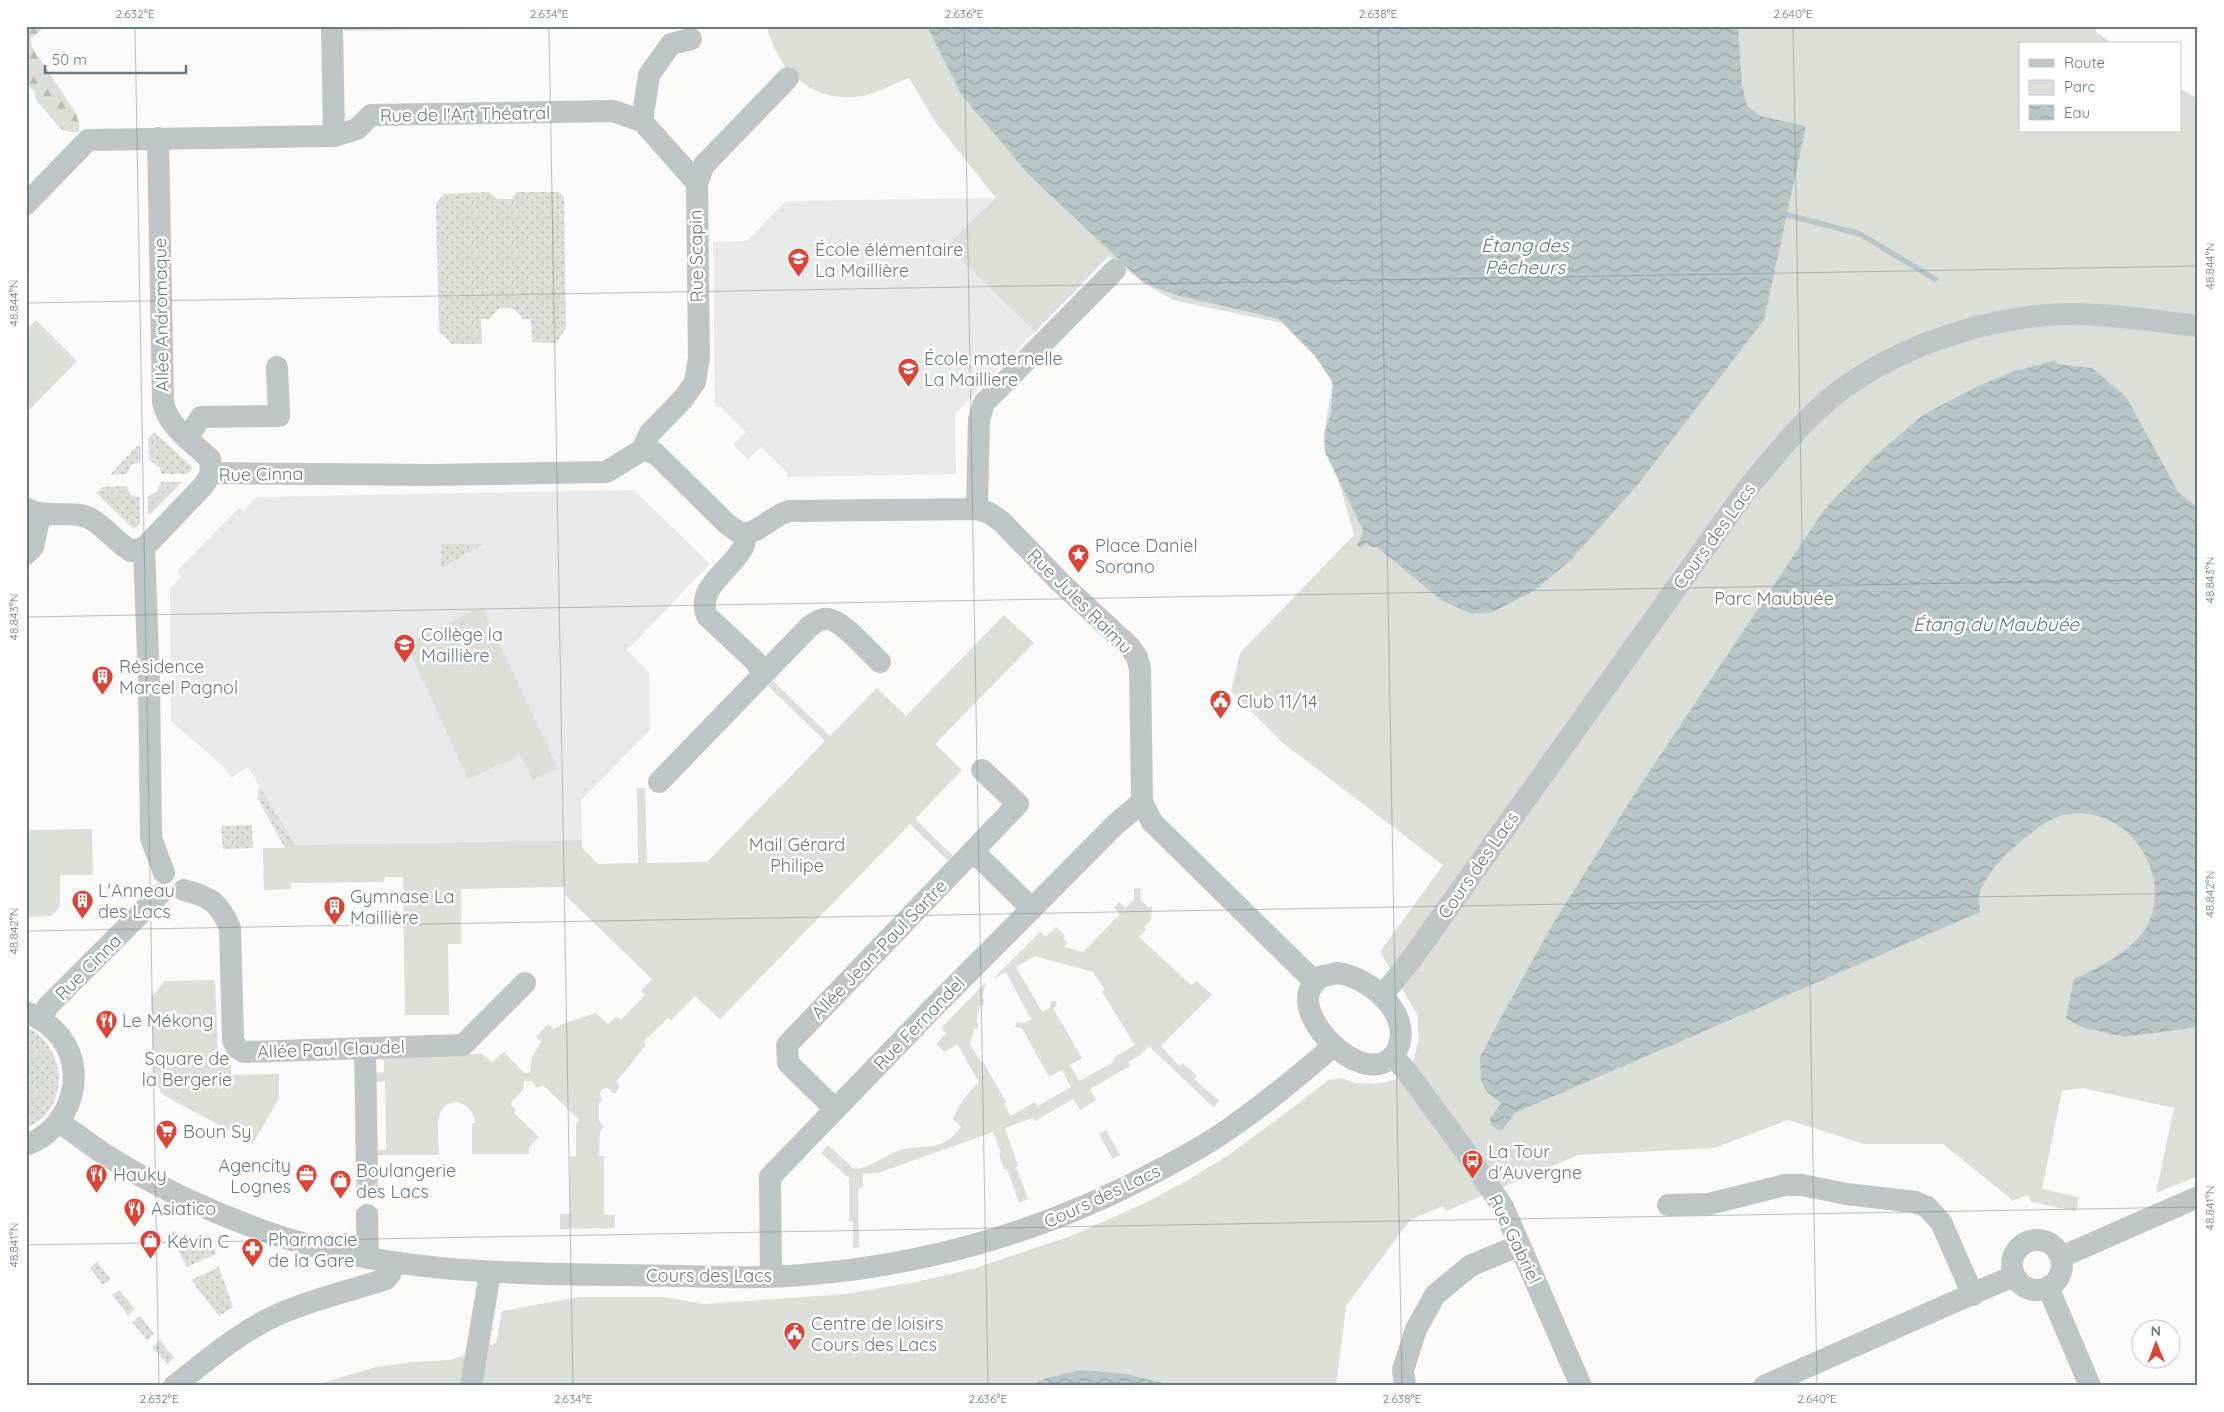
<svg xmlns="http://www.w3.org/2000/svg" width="2224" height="1412" viewBox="0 0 2224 1412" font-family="Quicksand,sans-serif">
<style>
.built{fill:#e8eae9}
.grass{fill:url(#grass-dots)}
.forest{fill:url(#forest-firs)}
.park{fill:#dbdfd7;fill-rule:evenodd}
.water{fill:url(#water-waves)}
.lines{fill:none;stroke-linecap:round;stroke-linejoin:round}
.stream{stroke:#b8c6c8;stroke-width:5.5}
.street-tunnel{stroke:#d5dada;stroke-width:22;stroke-dasharray:22 11;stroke-linecap:butt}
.street{stroke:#bfc5c7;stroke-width:22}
.ticks{fill:none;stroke:#667a81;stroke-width:1;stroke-opacity:0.45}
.labels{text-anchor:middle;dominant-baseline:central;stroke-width:5;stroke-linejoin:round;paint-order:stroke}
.street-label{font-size:18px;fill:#667a81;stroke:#fff}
.poi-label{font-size:18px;fill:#667a81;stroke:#fff;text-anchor:start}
.park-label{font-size:18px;fill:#6c7a65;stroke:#fff}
.water-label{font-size:19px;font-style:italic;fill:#61787b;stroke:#fff}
.neatline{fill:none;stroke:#667a81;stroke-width:2}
.ticks-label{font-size:12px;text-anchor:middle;fill:#667a81}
</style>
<defs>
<pattern id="grass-dots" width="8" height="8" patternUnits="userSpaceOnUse" patternTransform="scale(1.25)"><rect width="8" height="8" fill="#dbdfd7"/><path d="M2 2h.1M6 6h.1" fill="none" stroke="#b5bab4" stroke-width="1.8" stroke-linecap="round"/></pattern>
<pattern id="forest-firs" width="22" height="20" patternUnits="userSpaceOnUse" patternTransform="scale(1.25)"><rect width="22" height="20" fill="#dbdfd7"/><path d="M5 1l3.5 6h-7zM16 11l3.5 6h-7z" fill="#b5bab4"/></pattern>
<pattern id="water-waves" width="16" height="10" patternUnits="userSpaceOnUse" patternTransform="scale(1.25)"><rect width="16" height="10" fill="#b8c6c8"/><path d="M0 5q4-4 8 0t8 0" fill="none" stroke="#99a6a8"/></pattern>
</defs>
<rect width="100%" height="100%" fill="#fafaf8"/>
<g class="built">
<polygon points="996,198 1083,282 955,414 956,474 787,477 787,472 761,447 748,459 733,445 746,432 721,407 715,407 713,242 747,241 786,201"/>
<polygon points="634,490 710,564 627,650 649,672 650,730 581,800 582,840 294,845 248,767 231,778 224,767 171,721 170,589 181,577 177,571 239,508 243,511 257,497"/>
</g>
<g class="grass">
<path d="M489,192L497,199H511L517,192H559L564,197L566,328L556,343L532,342L531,319H522C517,308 509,306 498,309L490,319H481L482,344H452L439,331L436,203L444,194Z"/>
<polygon points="154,432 193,468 187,474 162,474 160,468 149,460 148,439"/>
<polygon points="138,445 141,447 141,462 131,465 127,474 110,475"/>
<polygon points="161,482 182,482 148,516 148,496 157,492"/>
<polygon points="126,486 131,495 140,498 140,523 134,529 96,493 102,487"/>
<polygon points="441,544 483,544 441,568"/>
<polygon points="259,786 290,836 294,845 285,848 258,799"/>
<polygon points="252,825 253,848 223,849 221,826"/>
<path d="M26,1027C68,1046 71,1110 26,1128Z"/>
<polygon points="174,1231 215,1249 216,1254 187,1267 170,1236"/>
<polygon points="97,1262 111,1279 103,1285 90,1268"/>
<polygon points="219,1267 233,1307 219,1316 191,1280"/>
<polygon points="119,1290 135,1309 128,1315 112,1295"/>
<polygon points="140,1316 154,1334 147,1340 132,1322"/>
<polygon points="160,1340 174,1358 167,1364 152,1347"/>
</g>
<polygon class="forest" points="26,26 46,26 31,38 32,47 77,115 79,124 79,132 69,132 61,129 37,101 34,91 26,84"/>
<g class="park">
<polygon points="344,26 576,26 576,28 344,31"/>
<path d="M767,26H2096V32L2114,44H2020V131H2180V88L2198,99V1176L2156,1193L2174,1108L2082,1088L2062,1091L2042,1189L2079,1197L2076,1211L2031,1202L2028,1195L2011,1201L2010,1198L1943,1144H1864L1788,1120L1714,1148L1578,1155L1446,1211L1443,1206L1410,1220L1346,1306L1336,1386H312L376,1367L413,1362L451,1360L496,1343L502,1311L579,1297H664L704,1304L845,1294L916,1282L976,1268L1071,1236L1145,1203L1190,1179L1230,1154L1295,1106L1328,1080L1342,1078L1355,1083L1375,1084L1394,1080L1407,1071L1413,1062L1419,1039L1417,1014L1380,952L1443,865L1283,743L1231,691L1240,653L1354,535L1337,475L1325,452L1323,440L1332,386L1331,379L1316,357L1282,323L1173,300L1144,283L1109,256L1035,332L947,246L996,198L936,123L909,78C893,83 879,93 862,96C816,105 776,71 767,26Z"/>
<polygon points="36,320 77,361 26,413 26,330"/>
<polygon points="482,607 558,768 533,780 521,755 468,779 406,643"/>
<path d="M1004,615L1034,643L935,744L962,770L915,819L953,856L948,861L910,824L720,1019L695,996L671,1020L668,1018L643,1042L646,1045L617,1081L619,1088L614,1094L608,1088L602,1089L600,1092L602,1101L599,1103V1122L604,1126L600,1131L599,1156H604V1215H615V1228L560,1229V1214H570V1157L576,1156V1123L579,1120L543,1085L538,1088L531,1081H524L523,1090L510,1104L516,1110L514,1113L539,1137L529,1147V1154H472V1124L475,1123C474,1103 448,1093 440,1114C436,1126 439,1143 439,1155H376V1150H386L385,1082H374V1073L384,1072V1060H374L380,1055L482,1054L492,1062L504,1052L524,1073H530L532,1057L541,1042L536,1037L548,1024L554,1029C567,1020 581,1019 596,1013L608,1024L616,1017L621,1020L645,995L641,991L652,979L565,895V887L461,889V944H448L449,1015H405L403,877H385L384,882L291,883V889L264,890L263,848H285L294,845L582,840V848L598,864L638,863L637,788H645L647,863L707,862L825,741L768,686L773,681L830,736L877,688L906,716Z"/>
<polygon points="92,829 93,875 60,875 60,907 51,916 26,917 26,830"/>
<path d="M1140,888L1141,901L1149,908L1152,905L1151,920L1144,927L1146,930L1139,937L1191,985L1197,981L1212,995L1161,1046L1179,1066L1183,1063L1197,1076L1194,1079L1219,1101L1213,1107L1149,1046L1140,1055L1128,1062L1130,1066L1090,1089L1096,1100L1080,1110L1073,1099L1035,1121L1033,1118L1005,1128L1018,1166L1016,1167L1028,1199L1019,1203L1007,1169H1004L999,1153L1001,1152L993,1132L878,1173L863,1174V1187L858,1189L859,1247L853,1248V1221H849V1178L821,1153L828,1145L854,1169C871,1168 882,1157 897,1151C924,1142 940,1155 961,1127L953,1119C959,1104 968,1093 979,1082L957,1044L945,1052L936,1044L946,1033L941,1028L986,982L982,998L984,999L983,1006L980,1005L976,1022L979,1023L977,1029H974L970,1044L981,1062L983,1061L1006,1102L1004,1104L1011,1116L1035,1102L1038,1106L1071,1087L1062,1070L1049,1077L1022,1028L1015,1027L1016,1022L1024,1023L1031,1019L1006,972L993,979L1040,932L1046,937L1056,927L1065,936L1063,938L1067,942L1064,947L1083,952L1120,914L1114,907L1119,902L1126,908L1134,899V889ZM1035,956L1093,972L1105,990L1102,992L1135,1045L1113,1058L1114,1062L1079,1081L1070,1065L1082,1058L1054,1010L1057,1002L1052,1000L1050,1008L1042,1012L1016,967Z"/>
<polygon points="215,980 218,1056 231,1056 231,1075 279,1074 279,1099 253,1143 163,1095 154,1080 151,997 165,981"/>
<polygon points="1106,1130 1120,1155 1113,1159 1099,1134"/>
</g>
<g class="water">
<path d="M927,26H1695C1708,30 1723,26 1738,26L1742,85L1747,106L1761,116L1806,126L1764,320L1639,483L1571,560L1535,590L1493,612L1471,614L1441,600L1377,547H1371L1367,543L1360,548L1357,545L1362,536L1363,530L1325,452V431L1331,413L1333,383L1316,357L1279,319L1176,295L1144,283L1028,174L961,94Z"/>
<path d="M2055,360L2056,364L2092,368L2126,397L2179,493L2198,508V1027L2124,1037L2081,1027L2066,1018L2074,979C2098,968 2134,950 2147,926C2175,872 2125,802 2064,815C2047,819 2026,836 2013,848C2001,859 1982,880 1979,897C1978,901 1980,907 1980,912L1515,1113L1503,1129L1498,1130L1491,1125L1490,1119L1501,1103L1486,1091L1481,1080L1480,1057L1499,1021L1551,927L1633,796L1824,510L1875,456L1923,415L1976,387L2012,372Z"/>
<polygon points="1081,1370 1126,1374 1175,1386 1030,1386 1047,1378"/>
</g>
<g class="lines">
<polyline class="stream" points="1788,215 1860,234 1935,279"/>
<polyline class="street-tunnel" points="367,1176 367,1215"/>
<g class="street">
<polyline points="332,26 334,136"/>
<polyline points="642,121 649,75 671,44 691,39"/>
<path d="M158,138L163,402C167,426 193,443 210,459L211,473"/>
<polyline points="26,204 88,140 334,136 357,129 371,115 613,111 642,121 697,183"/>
<polyline points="187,438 201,417 279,416 277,367"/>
<path d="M642,450L655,453L727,524L740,533C759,535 771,515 790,511L977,509L989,513L1001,521L1061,583L1130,647L1137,657L1140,669L1142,802L1152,822L1315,982"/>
<polyline points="642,450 650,433 683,399 695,382 699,358 697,183 704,165 788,78"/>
<path d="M26,508C47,521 71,508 91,519C105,527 116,542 131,551L144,548"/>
<polyline points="977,509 979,420 984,403 1115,270"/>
<path d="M746,534C745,539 745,545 742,549C731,570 695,588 707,616L755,661L763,673"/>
<polyline points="26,554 33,547 40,515"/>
<path d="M659,782L810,626C815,623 822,618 828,619C842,620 869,652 880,662"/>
<polyline points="973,851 1018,804 982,770"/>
<polyline points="164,873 151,838 149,682 144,548 204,485 211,473 430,475 606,472 642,450"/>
<path d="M184,890C210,897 219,902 230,928L233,1040L237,1048L244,1052L463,1045L525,983"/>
<path d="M1337,973C1367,976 1410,1011 1399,1045C1397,1052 1392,1059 1385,1062C1355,1077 1300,1023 1309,992C1311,986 1316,981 1320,977Z"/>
<path d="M1382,996L1410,961L1747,489C1779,451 1811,409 1852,382C1913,341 1997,315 2070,314C2112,314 2156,321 2198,326"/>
<path d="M26,1012C37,1017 47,1022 55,1031C91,1067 72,1129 26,1145"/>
<polyline points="41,1019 48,1006 159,895"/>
<polyline points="365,1048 367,1176"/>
<polyline points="1393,1056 1407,1072 1465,1151 1503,1207 1581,1386"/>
<polyline points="835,1109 788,1063 787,1045 973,851 1032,909"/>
<path d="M59,1123C69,1128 77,1135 87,1142C100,1152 114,1160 127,1168C170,1193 217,1214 264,1231C378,1271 497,1274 617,1275C678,1275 741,1280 802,1275C928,1265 1049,1230 1161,1169C1187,1155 1213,1141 1237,1123C1271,1100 1302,1072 1334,1046"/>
<polyline points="1668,1205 1709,1204 1785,1185 1802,1185 1846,1194 1915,1202 1927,1207 1941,1222 1973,1295"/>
<polyline points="367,1215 368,1258"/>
<circle cx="2037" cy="1265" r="25"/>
<polyline points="2059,1254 2068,1254 2198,1197"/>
<polyline points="771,1276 770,1177 936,1005 1116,824 1142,802"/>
<polyline points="2048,1287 2090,1386"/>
<path d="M174,1386C208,1360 239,1332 277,1315C312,1299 350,1291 386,1279L390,1274L394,1263"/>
<polyline points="471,1386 490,1273"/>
<polyline points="1405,1386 1403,1370 1416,1329 1435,1295 1470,1266 1520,1245"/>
<polyline points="1764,1386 1997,1283 2008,1279 2017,1279"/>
</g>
</g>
<path class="ticks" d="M135,26L159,1386M549,26L573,1386M964,26L988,1386M1378,26L1402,1386M1793,26L1817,1386M26,303L2198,266M26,617L2198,579M26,931L2198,893M26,1245L2198,1207"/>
<defs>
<symbol id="school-pin" viewBox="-11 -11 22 30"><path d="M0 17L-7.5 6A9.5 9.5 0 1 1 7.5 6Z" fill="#da4538" stroke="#fff"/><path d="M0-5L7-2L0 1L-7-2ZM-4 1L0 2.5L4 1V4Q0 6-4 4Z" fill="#fff"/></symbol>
<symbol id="sight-pin" viewBox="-11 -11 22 30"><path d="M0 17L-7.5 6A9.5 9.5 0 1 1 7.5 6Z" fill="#da4538" stroke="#fff"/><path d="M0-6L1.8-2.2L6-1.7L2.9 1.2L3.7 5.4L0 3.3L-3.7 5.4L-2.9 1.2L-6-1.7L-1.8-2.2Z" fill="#fff"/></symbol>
<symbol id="building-pin" viewBox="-11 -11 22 30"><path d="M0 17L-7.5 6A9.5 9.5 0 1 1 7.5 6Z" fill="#da4538" stroke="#fff"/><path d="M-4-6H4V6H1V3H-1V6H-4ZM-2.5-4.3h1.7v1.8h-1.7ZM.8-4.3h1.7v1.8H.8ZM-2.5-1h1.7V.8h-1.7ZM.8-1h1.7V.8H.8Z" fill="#fff"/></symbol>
<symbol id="civic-pin" viewBox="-11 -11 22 30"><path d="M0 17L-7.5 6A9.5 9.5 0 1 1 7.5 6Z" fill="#da4538" stroke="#fff"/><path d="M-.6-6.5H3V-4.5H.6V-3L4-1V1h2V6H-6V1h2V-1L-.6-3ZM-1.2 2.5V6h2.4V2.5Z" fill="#fff"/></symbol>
<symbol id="restaurant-pin" viewBox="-11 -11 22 30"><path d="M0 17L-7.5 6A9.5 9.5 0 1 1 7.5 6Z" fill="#da4538" stroke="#fff"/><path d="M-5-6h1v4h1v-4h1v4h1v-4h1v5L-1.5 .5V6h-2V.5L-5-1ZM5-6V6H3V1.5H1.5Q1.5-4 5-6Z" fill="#fff"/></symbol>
<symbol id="supermarket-pin" viewBox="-11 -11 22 30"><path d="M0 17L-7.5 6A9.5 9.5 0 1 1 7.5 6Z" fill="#da4538" stroke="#fff"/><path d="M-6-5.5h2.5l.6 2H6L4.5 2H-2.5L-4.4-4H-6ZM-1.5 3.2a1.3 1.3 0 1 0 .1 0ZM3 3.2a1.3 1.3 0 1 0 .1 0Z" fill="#fff"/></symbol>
<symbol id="bus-pin" viewBox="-11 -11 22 30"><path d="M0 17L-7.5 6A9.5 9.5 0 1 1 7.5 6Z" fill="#da4538" stroke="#fff"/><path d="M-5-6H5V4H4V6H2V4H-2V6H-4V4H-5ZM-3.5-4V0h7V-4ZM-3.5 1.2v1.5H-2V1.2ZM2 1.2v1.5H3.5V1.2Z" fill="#fff"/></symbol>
<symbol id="office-pin" viewBox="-11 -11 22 30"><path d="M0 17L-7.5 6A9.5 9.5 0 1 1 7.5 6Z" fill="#da4538" stroke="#fff"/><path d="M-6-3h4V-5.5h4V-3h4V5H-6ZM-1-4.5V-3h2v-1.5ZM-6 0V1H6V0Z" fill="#fff"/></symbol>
<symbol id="shop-pin" viewBox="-11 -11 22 30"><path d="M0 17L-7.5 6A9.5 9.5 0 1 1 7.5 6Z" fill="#da4538" stroke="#fff"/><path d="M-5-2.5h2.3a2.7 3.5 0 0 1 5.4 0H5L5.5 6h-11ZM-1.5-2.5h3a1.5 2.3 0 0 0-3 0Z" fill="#fff"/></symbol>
<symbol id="pharmacy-pin" viewBox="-11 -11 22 30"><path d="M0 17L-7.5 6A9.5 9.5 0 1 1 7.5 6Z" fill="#da4538" stroke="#fff"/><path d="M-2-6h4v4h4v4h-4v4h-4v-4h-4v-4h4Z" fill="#fff"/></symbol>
</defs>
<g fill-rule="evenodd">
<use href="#school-pin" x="786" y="246" width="25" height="34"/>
<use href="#school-pin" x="896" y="356" width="25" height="34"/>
<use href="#sight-pin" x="1066" y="542" width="25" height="34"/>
<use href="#school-pin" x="392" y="632" width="25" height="34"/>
<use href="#building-pin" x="90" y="664" width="25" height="34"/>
<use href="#civic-pin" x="1208" y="688" width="25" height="34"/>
<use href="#building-pin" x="70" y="888" width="25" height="34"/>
<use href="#building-pin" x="322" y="894" width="25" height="34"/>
<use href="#restaurant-pin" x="94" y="1008" width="25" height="34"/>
<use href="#supermarket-pin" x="154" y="1118" width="25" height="34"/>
<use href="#bus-pin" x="1460" y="1148" width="25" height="34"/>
<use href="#restaurant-pin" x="84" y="1162" width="25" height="34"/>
<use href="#office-pin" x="294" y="1162" width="25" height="34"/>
<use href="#shop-pin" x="328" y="1168" width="25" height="34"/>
<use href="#restaurant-pin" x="122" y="1196" width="25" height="34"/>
<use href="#shop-pin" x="138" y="1228" width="25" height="34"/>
<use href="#pharmacy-pin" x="240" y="1236" width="25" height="34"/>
<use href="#civic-pin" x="782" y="1320" width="25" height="34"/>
</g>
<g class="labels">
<g class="street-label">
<text transform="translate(465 114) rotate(-1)">Rue de l'Art Théatral</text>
<text transform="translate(696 256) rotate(-91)">Rue Scapin</text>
<text transform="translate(161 315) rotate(-91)">Allée Andromaque</text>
<text transform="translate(261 474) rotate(-1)">Rue Cinna</text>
<text transform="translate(1714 536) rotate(-54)">Cours des Lacs</text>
<text transform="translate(1080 601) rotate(45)">Rue Jules Raimu</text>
<text transform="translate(1478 865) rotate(-55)">Cours des Lacs</text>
<text transform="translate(879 949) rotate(-46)">Allée Jean-Paul Sartre</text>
<text transform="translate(88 967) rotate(-45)">Rue Cinna</text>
<text transform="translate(919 1023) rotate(-46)">Rue Fernandel</text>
<text transform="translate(331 1049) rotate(-2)">Allée Paul Claudel</text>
<text transform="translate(1102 1196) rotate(-25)">Cours des Lacs</text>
<text transform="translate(1515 1239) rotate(64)">Rue Gabriel</text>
<text x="709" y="1275">Cours des Lacs</text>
</g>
<g class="poi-label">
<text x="815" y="249">École élémentaire<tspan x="815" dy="21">La Maillière</tspan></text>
<text x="924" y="358">École maternelle<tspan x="924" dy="21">La Mailliere</tspan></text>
<text x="1095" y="545">Place Daniel<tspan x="1095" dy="21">Sorano</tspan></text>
<text x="421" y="634">Collège la<tspan x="421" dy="21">Maillière</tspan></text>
<text x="119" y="666">Résidence<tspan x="119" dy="21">Marcel Pagnol</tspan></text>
<text x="1237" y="701">Club 11/14</text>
<text x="98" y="890">L'Anneau<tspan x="98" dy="21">des Lacs</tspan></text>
<text x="350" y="896">Gymnase La<tspan x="350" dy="21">Maillière</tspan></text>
<text x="122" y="1020">Le Mékong</text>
<text x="183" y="1131">Boun Sy</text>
<text x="1488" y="1151">La Tour<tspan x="1488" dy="21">d'Auvergne</tspan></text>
<text x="291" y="1165" text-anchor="end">Agencity<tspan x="291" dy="21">Lognes</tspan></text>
<text x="356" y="1170">Boulangerie<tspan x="356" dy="21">des Lacs</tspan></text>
<text x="113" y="1174">Hauky</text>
<text x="151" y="1208">Asiatico</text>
<text x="268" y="1239">Pharmacie<tspan x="268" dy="21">de la Gare</tspan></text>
<text x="167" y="1241">Kévin C</text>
<text x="811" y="1323">Centre de loisirs<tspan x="811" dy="21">Cours des Lacs</tspan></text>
</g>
<g class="park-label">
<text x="1774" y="598">Parc Maubuée</text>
<text x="797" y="844">Mail Gérard<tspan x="797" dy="21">Philipe</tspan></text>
<text x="187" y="1058">Square de<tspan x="187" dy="21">la Bergerie</tspan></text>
</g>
<g class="water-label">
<text x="1525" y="245">Étang des<tspan x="1525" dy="22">Pêcheurs</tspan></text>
<text x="1996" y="624">Étang du Maubuée</text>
</g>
</g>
<rect width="2224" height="1412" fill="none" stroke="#ffffff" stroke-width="55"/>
<rect x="2019" y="42" width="162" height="90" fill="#ffffff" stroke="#c2cacd"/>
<rect x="2029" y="59" width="25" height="8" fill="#bfc5c7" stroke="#c2cacd"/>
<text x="2064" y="68" font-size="15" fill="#667a81">Route</text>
<rect x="2029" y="80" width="25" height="15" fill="#dbdfd7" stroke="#c2cacd"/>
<text x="2064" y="92" font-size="15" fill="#667a81">Parc</text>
<rect x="2029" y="105" width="25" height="15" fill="url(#water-waves)" stroke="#c2cacd"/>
<text x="2064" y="118" font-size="15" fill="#667a81">Eau</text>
<g transform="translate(2156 1344) rotate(359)"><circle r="24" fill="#ffffff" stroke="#c2cacd"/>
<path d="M0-4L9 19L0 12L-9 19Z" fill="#da4538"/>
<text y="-8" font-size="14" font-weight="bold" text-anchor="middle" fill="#667a81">N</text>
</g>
<path d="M45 65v8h141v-8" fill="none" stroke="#667a81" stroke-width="2.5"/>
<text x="52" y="65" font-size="15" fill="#667a81" stroke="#ffffff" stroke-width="4" paint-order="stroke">50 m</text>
<rect x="28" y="28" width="2168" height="1356" class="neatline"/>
<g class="ticks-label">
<text x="135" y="18">2.632°E</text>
<text x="549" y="18">2.634°E</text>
<text x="964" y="18">2.636°E</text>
<text x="1378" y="18">2.638°E</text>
<text x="1793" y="18">2.640°E</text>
<text transform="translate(2210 266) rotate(-90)" y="4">48.844°N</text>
<text transform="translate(14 303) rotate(-90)" y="4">48.844°N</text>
<text transform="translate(2210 580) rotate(-90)" y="4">48.843°N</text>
<text transform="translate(14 617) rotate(-90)" y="4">48.843°N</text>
<text transform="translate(2210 894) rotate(-90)" y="4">48.842°N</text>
<text transform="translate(14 931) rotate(-90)" y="4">48.842°N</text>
<text transform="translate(2210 1208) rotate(-90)" y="4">48.841°N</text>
<text transform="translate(14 1245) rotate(-90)" y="4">48.841°N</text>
<text x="159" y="1403">2.632°E</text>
<text x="573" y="1403">2.634°E</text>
<text x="988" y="1403">2.636°E</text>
<text x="1402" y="1403">2.638°E</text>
<text x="1817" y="1403">2.640°E</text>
</g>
</svg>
